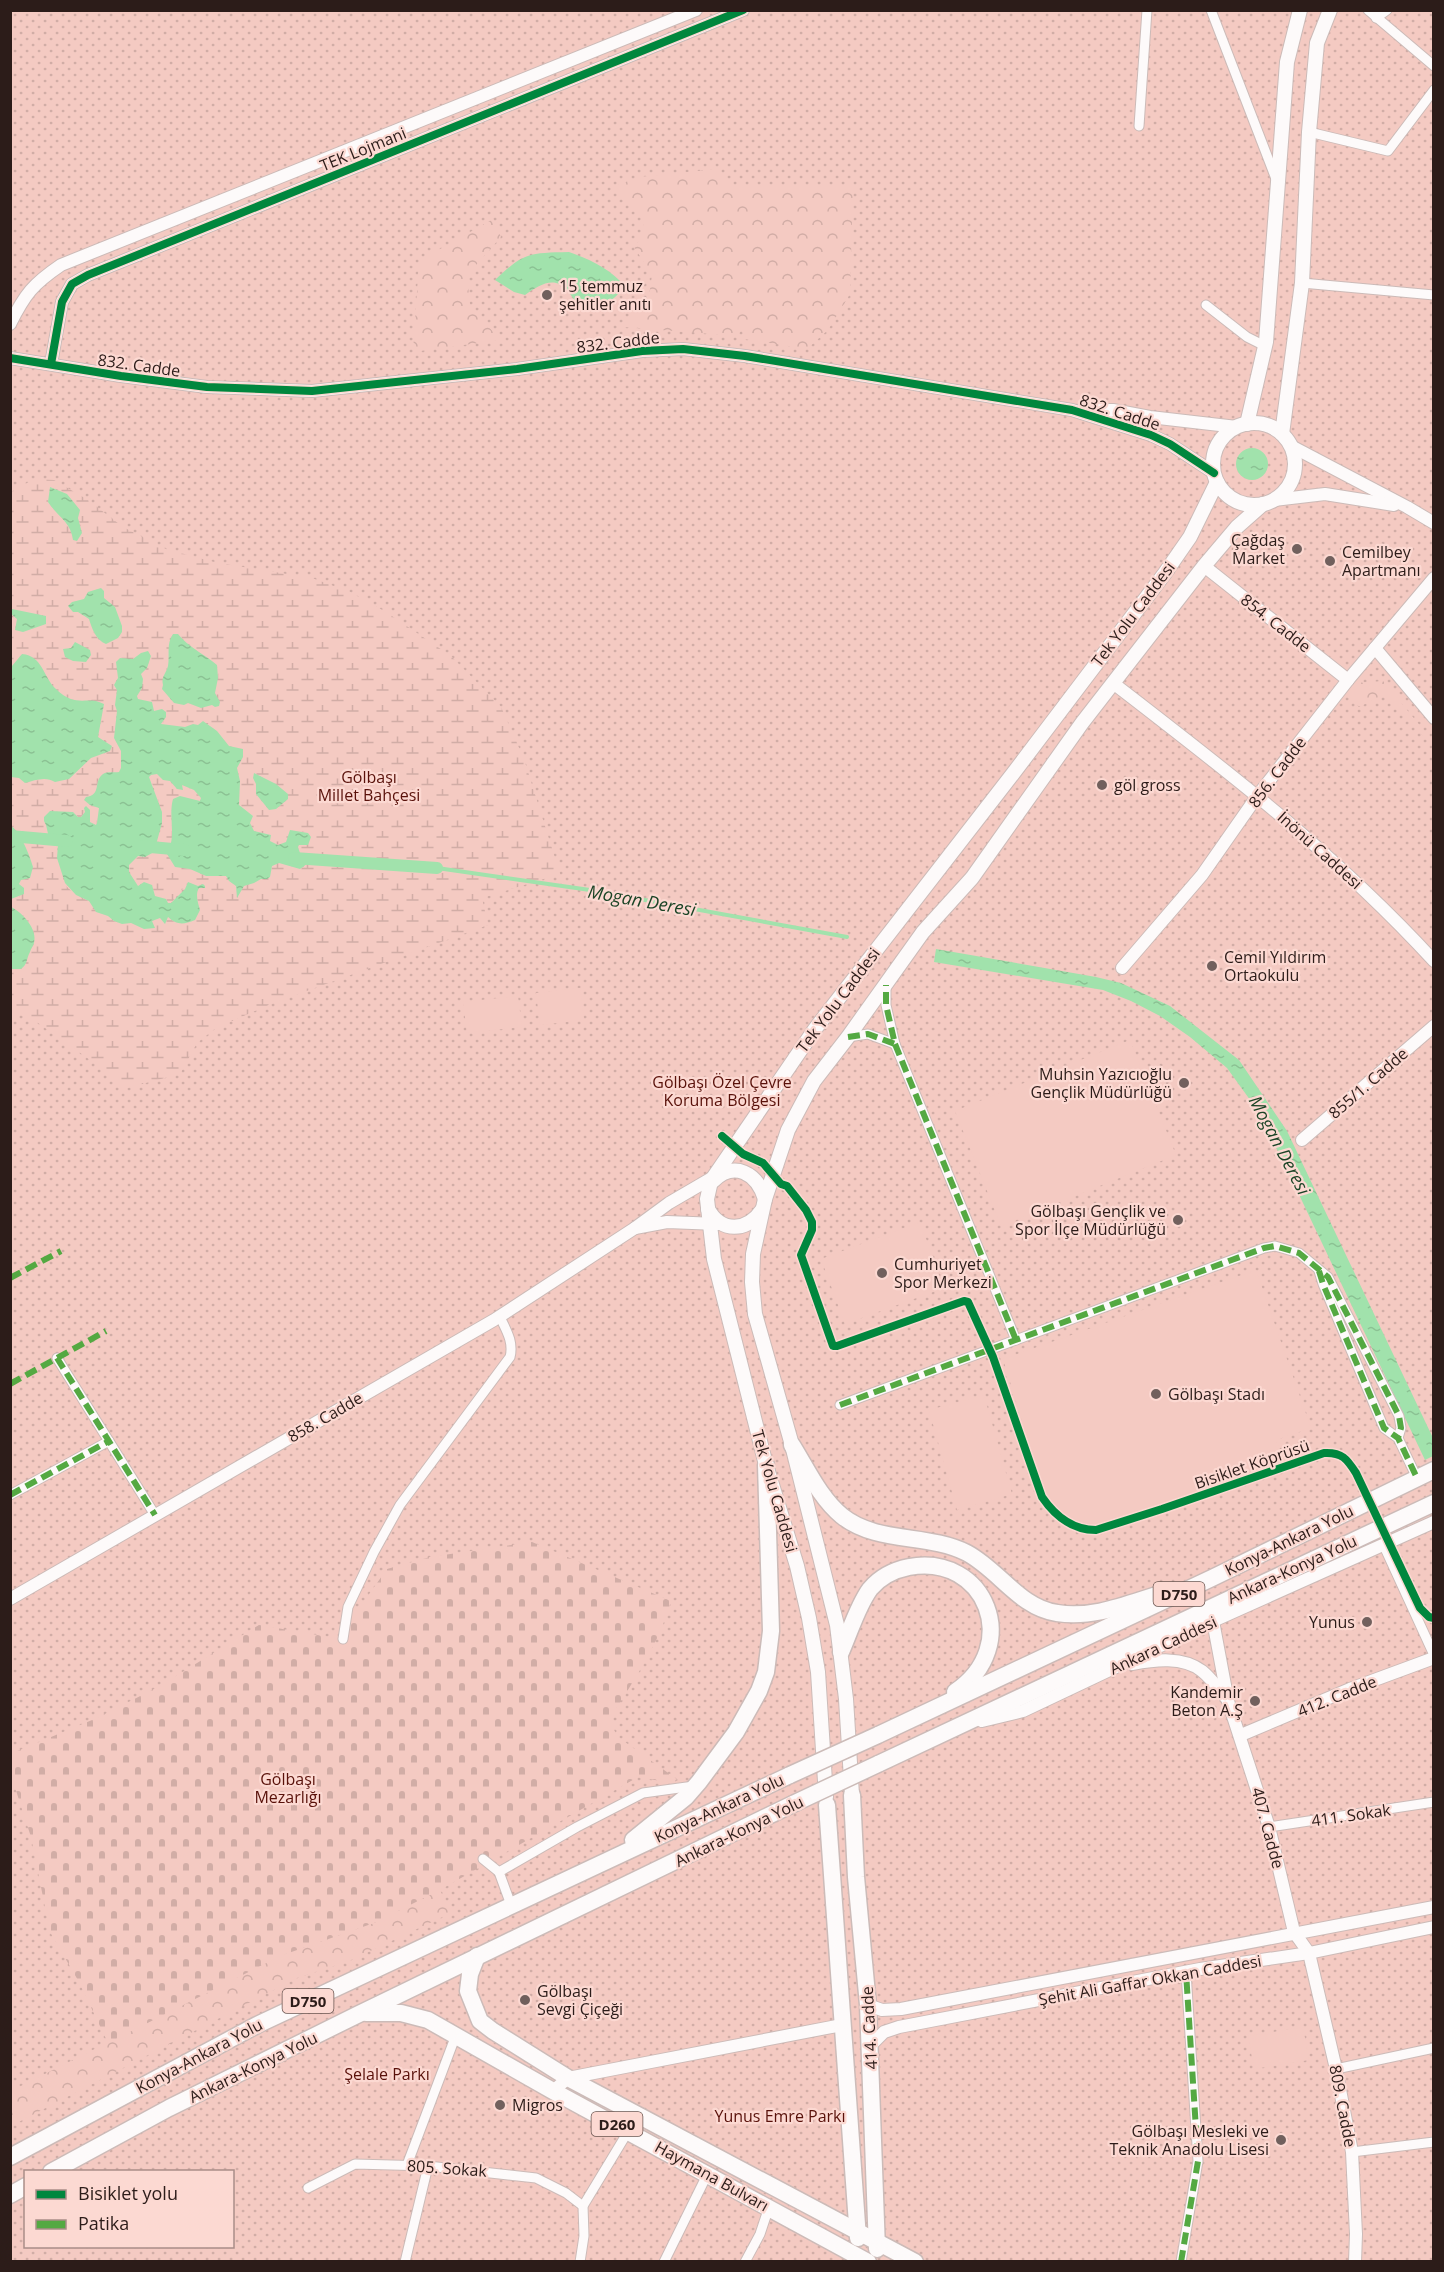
<svg xmlns="http://www.w3.org/2000/svg" width="1444" height="2272" viewBox="0 0 1444 2272" font-family="'Open Sans',sans-serif">
<style>
.green{fill:url(#green-dots);fill-rule:evenodd}
.forest{fill:url(#forest-crowns)}
.wetland{fill:url(#wetland-marsh);fill-rule:evenodd}
.cemetery{fill:url(#cemetery-stones)}
.pitch{fill:#f4cac2}
.water{fill:url(#water-ripples)}
.lines{fill:none;stroke-linecap:round;stroke-linejoin:round}
.stream{stroke:#a1e2ac;stroke-width:4}
.canal{stroke:#a1e2ac;stroke-width:12}
.minor-casing{stroke:#ccbbb8;stroke-width:11}
.tertiary-casing{stroke:#ccbbb8;stroke-width:14}
.secondary-casing{stroke:#ccbbb8;stroke-width:16}
.trunk-casing{stroke:#ccbbb8;stroke-width:19}
.minor{stroke:#fdfafa;stroke-width:9}
.tertiary{stroke:#fdfafa;stroke-width:12}
.secondary{stroke:#fdfafa;stroke-width:14}
.trunk{stroke:#fdfafa;stroke-width:16}
.trunk-bridge-casing{stroke:#ccbbb8;stroke-width:19;stroke-linecap:butt}
.trunk-bridge{stroke:#fdfafa;stroke-width:16}
.quiet{stroke:#54a942;stroke-width:6;stroke-dasharray:12 6;stroke-linecap:butt}
.cycleway-casing{stroke:#fcd9d2;stroke-width:11}
.cycleway{stroke:#00873e;stroke-width:8}
.poi-dot{fill:#71605d;stroke:#fcd9d2;stroke-width:2}
.labels{text-anchor:middle;dominant-baseline:central;stroke-width:4.5;stroke-linejoin:round;paint-order:stroke}
.shield{fill:#fcd9d2;stroke:#6a5550;stroke-width:1.5}
.shield-label{font-size:15px;font-weight:bold;fill:#2c1c19}
.street-label{font-size:16px;fill:#2c1c19;stroke:#fcd9d2}
.poi-label{font-size:16px;fill:#2c1c19;stroke:#fcd9d2;text-anchor:start}
.park-label{font-size:16px;fill:#59110a;stroke:#fcd9d2}
.water-label{font-size:18px;font-style:italic;fill:#1b4426;stroke:#fcd9d2}
</style>
<defs>
<pattern id="green-dots" width="8" height="8" patternUnits="userSpaceOnUse" patternTransform="scale(1.5)"><rect width="8" height="8" fill="#f4cac2"/><path d="M2 2h.1M6 6h.1" fill="none" stroke="#d1ada6" stroke-width="1.8" stroke-linecap="round"/></pattern>
<pattern id="forest-crowns" width="20" height="18" patternUnits="userSpaceOnUse" patternTransform="scale(1.5)"><rect width="20" height="18" fill="#f4cac2"/><path d="M2 6a3 3 0 1 1 6 0M12 15a3 3 0 1 1 6 0" fill="none" stroke="#d1ada6"/></pattern>
<pattern id="wetland-marsh" width="20" height="14" patternUnits="userSpaceOnUse" patternTransform="scale(1.5)"><rect width="20" height="14" fill="#f4cac2"/><path d="M1 5h8M5 5V1M11 12h8M15 12V8" fill="none" stroke="#d1ada6"/></pattern>
<pattern id="cemetery-stones" width="16" height="16" patternUnits="userSpaceOnUse" patternTransform="scale(1.5)"><rect width="16" height="16" fill="#f4cac2"/><path d="M2 7V4a2 2 0 0 1 4 0v3zM10 15v-3a2 2 0 0 1 4 0v3z" fill="#d1ada6"/></pattern>
<pattern id="water-ripples" width="26" height="14" patternUnits="userSpaceOnUse" patternTransform="scale(1.5)"><rect width="26" height="14" fill="#a1e2ac"/><path d="M2 4q2-2 4 0t4 0M15 11q2-2 4 0t4 0" fill="none" stroke="#8bc193"/></pattern>
</defs>
<rect width="100%" height="100%" fill="#f2dfdc"/>
<path class="green" d="M11,11H1433V2261L11,2262ZM26,2172H232V2246H26Z"/>
<g class="forest">
<polygon points="717,169 727,185 853,185 850,294 828,330 807,349 744,339 742,329 737,336 623,327 648,303 652,275 634,247 641,238 645,216 613,187 639,177"/>
<polygon points="493,219 501,237 467,275 470,305 500,340 413,352 419,261"/>
<polygon points="1383,681 1427,734 1423,736 1385,694 1359,707 1348,697 1356,683"/>
<polygon points="440,1890 451,1913 349,1961 297,1978 11,2126 11,2091 280,1956 374,1923"/>
</g>
<path class="wetland" d="M34,479L54,480L88,500L123,527L168,550L218,563L312,578L350,592L386,612L451,656L501,707L524,759L560,874L482,898L488,925L271,1004L216,1028L197,1043L180,1074L123,1089L107,1072L31,1018L11,1012V969H21C28,964 26,959 30,952C31,948 33,947 34,943C38,929 22,912 11,907V899L20,897L19,884L21,880L26,879L31,859C24,848 22,832 11,826V777L19,778L25,783L49,778C68,790 77,765 92,758C98,755 104,754 110,751L109,742L98,737L104,710L101,702C93,701 84,703 77,702C56,698 42,671 30,655L22,654L18,658L11,678V614L17,619L15,630C30,635 37,627 46,616L11,610V492ZM50,487C64,490 71,499 80,510L78,518L81,527L72,537L71,528L48,502ZM95,589L107,602L115,607L119,622L99,640L92,630L89,619L78,611L72,602L84,599L88,592ZM178,634C190,648 207,654 219,670L214,693L220,702L212,704L174,703C156,683 166,679 170,658C171,651 167,646 169,638ZM141,653L151,656L147,668L141,674L142,688L137,696L138,699L165,720L161,724L186,727L193,724L196,726L201,723H208L229,746L243,750L237,768L239,805L246,812L253,831L270,835V841L279,845L286,842L293,830L305,832L303,845H299L298,850L309,857L307,864L300,869L279,862L272,866L270,877L244,886L237,898L236,886L229,881L226,876H206L190,869L175,867L171,811L187,799L200,801L201,798L194,790L181,785L182,789L175,788L170,781L163,780L157,774L151,775L149,776C160,801 169,830 151,853C128,859 123,865 138,886L144,882L152,885L155,896L166,899L168,903H171L186,885L198,886L203,884L205,886V888H199C195,894 198,903 200,910C188,922 184,931 168,917L162,921L157,918L152,921V924H122L114,921L93,909L89,901L76,895L67,887L61,874L57,853L58,845L47,834L46,824L56,811C64,812 73,810 78,817H81L85,812L90,813V822L96,825L97,823L99,808L85,797C104,794 92,781 103,774C107,772 115,773 119,772L121,769V751L114,738L117,711L115,705L117,690L115,682L118,678L116,667L133,659ZM258,775L288,794V799L276,809L269,810L256,794Z"/>
<path class="cemetery" d="M532,1542L671,1601C659,1644 634,1680 611,1717L613,1728L618,1737L678,1780L672,1783L638,1777L440,1890L374,1923L280,1956L108,2043L79,1982L50,1932L31,1837L11,1775L10,1754L97,1718L158,1687L259,1625L347,1640L352,1618L387,1569L430,1557Z"/>
<g class="pitch">
<polygon points="580,988 584,1020 540,1025 536,993"/>
<polygon points="518,996 522,1027 467,1033 463,1002"/>
<polygon points="1130,1040 1176,1155 1001,1226 955,1111"/>
<polygon points="920,1222 944,1288 845,1324 821,1259"/>
<polygon points="1256,1270 1311,1428 1276,1440 1284,1462 1122,1521 1102,1525 1086,1526 1072,1520 1046,1499 1003,1359"/>
<polygon points="984,1395 1012,1494 957,1510 929,1410"/>
<polygon points="1303,2027 1309,2060 1254,2069 1248,2036"/>
</g>
<g class="water">
<path d="M569,252C592,260 610,269 626,287L603,308C595,308 587,308 580,304C573,301 572,295 567,290C554,275 538,286 525,295L514,292L495,280C524,252 530,253 569,252Z"/>
<circle cx="1252" cy="464" r="16"/>
<path d="M50,487L67,494L80,510L78,518L82,533L77,541L73,540C71,522 57,516 48,502Z"/>
<path d="M101,588L104,591V598L115,607L122,626V632L118,638L106,644C96,640 92,629 89,619L78,612H73L68,606L72,602L84,599L88,592Z"/>
<polygon points="12,609 46,616 46,624 23,632 15,630 17,619 11,614"/>
<path d="M173,634H178C188,647 204,654 217,665L218,678L215,693L220,702L219,706L215,707L212,705L201,708L188,703L184,705L174,703L162,689L163,685C161,676 166,674 168,666C170,655 166,644 173,634Z"/>
<polygon points="75,642 90,650 91,655 86,662 73,661 65,657 63,649 71,648"/>
<path d="M148,651L151,656L147,668L141,674L143,679L142,688L137,696L138,699L152,702L154,711L162,709L166,712V717L161,724L185,727L193,724L198,725L203,721L217,731L229,746L243,749V757L237,768L240,781L239,805L253,816L250,823L254,831L271,835L270,841L278,845L286,842L290,830L308,833L311,837L308,845H299L298,847L300,853L308,855L309,857C308,863 305,866 300,869L279,863L272,866L270,877L267,879H261L254,883L244,886L237,898L236,886L229,881L226,876H206L190,869L175,867L167,854C177,836 168,817 173,799L180,796L200,801L201,798L194,790L182,785L183,790L177,789L170,781L163,780L157,774L151,775L149,777L162,812V823L154,852L145,857L138,856L129,865V872L138,886L144,882L152,885L155,896L166,899L168,903H171L185,889L188,882L198,886L203,884L205,886V888H199C195,894 198,903 200,910L195,920C183,925 177,925 168,917L165,924L160,918L152,921L155,928L144,929L131,923L122,924L114,921L108,916L96,912L89,901L76,895L65,883L57,858L58,845L49,838L46,825L44,821V817L50,811L73,812L78,817H81L85,812L84,808L86,806L90,810V822L96,825L97,823L99,808L90,805L84,800L86,797C102,795 93,781 103,774C108,771 114,773 119,772L121,768V751L114,738L117,711L115,705L117,690L114,685L118,678L116,662L120,658L133,659L141,653Z"/>
<path d="M22,654C43,656 43,677 56,689C76,709 87,695 104,704L98,737L112,746L110,751L91,758L69,779L55,782C46,776 35,780 25,783L19,778L11,777V672L12,666Z"/>
<polygon points="254,773 276,784 288,794 288,799 276,809 269,810 256,794 256,784 253,778"/>
<path d="M11,826C20,831 30,856 33,867L30,878L21,880L19,884L24,888V894L11,899Z"/>
<path d="M11,907C22,912 38,929 34,943C33,947 31,948 30,952C26,959 28,964 21,969H11Z"/>
<polygon points="936,949 1096,977 1121,983 1170,1006 1239,1060 1287,1131 1433,1438 1433,1456 1425,1460 1284,1163 1253,1104 1227,1068 1190,1037 1160,1016 1131,1001 1103,990 934,962"/>
</g>
<g class="lines">
<polyline class="stream" points="437,868 590,890 847,937"/>
<g class="canal">
<polyline points="10,836 67,841"/>
<polyline points="139,846 184,850"/>
<polyline points="294,858 437,868"/>
</g>
<defs>
<g id="minor">
<polyline points="1211,10 1276,179"/>
<polyline points="1368,10 1434,66"/>
<polyline points="1376,18 1387,10"/>
<polyline points="1139,126 1147,10"/>
<polyline points="1309,132 1388,151 1434,90"/>
<polyline points="1302,283 1434,295"/>
<polyline points="1206,305 1247,337 1265,346"/>
<polyline points="848,1037 868,1034 895,1044 886,1005 886,986"/>
<polyline points="895,1044 1016,1340"/>
<polyline points="1319,1271 1323,1284 1384,1428 1398,1438 1417,1478"/>
<polyline points="57,1358 155,1515"/>
<polyline points="840,1405 1264,1248 1275,1246 1299,1253 1328,1277 1399,1416 1401,1428 1398,1438"/>
<polyline points="10,1495 109,1441"/>
<polyline points="1384,1546 1434,1655"/>
<path d="M343,1639L348,1607L374,1552L400,1505L510,1357C514,1342 506,1330 500,1317"/>
<polyline points="1269,1827 1434,1802"/>
<polyline points="483,1859 499,1872"/>
<polyline points="511,1905 499,1872 577,1827 643,1793 694,1786"/>
<polyline points="1336,2069 1434,2048"/>
<polyline points="1352,2152 1434,2142"/>
<polyline points="407,2165 456,2035"/>
<polyline points="308,2188 355,2164 428,2166 536,2178 566,2193 583,2206"/>
<polyline points="405,2262 428,2166"/>
<polyline points="580,2262 584,2236 583,2206 629,2130"/>
<polyline points="664,2262 708,2173"/>
<polyline points="745,2262 760,2234 769,2207"/>
<polyline points="1181,2262 1198,2161 1186,1972"/>
</g>
<g id="tertiary">
<path d="M10,324C25,294 33,284 61,265L696,10"/>
<polyline points="10,358 121,376 207,387 312,391 517,369 642,351 683,349 745,356 1072,410 1151,435 1170,444 1214,473"/>
<polyline points="51,364 62,302 72,284 88,275 743,10"/>
<polyline points="1082,410 1113,410 1150,417 1237,427"/>
<polyline points="1291,446 1407,507 1434,523"/>
<polyline points="1274,500 1325,494 1394,505"/>
<polyline points="1204,566 1348,680"/>
<polyline points="1375,648 1434,718"/>
<path d="M1113,683C1226,770 1337,855 1434,961"/>
<polyline points="1122,968 1202,875 1258,795 1348,680 1434,578"/>
<polyline points="1302,1140 1434,1026"/>
<polyline points="717,1175 669,1203 635,1228 667,1222 718,1224"/>
<polyline points="10,1599 494,1320 635,1228"/>
<polyline points="1213,1621 1228,1701 1269,1827 1294,1932 1309,1953 1336,2069 1352,2152 1356,2234 1355,2262"/>
<path d="M1132,1664C1154,1660 1183,1656 1202,1671C1212,1679 1220,1691 1228,1700"/>
<polyline points="982,1721 1023,1711 1213,1621 1434,1522"/>
<polyline points="1241,1735 1350,1689 1434,1658"/>
<polyline points="868,2005 882,2010 901,2009 1434,1907"/>
<polyline points="871,2045 884,2032 899,2027 1200,1969 1309,1953 1434,1927"/>
<polyline points="553,2091 568,2078 842,2025"/>
</g>
<g id="secondary">
<circle cx="1254" cy="464" r="41"/>
<polyline points="1247,424 1266,342 1287,62 1300,10"/>
<polyline points="1282,434 1302,283 1309,132 1317,43 1330,10"/>
<path d="M713,1181C734,1160 757,1173 765,1199"/>
<path d="M708,1209C721,1233 747,1232 762,1210"/>
<polyline points="852,1795 846,1699 837,1625 792,1445 755,1314 752,1282 753,1254 765,1199 788,1130 814,1081 848,1037 923,932 972,878 1082,723 1204,566 1237,527 1263,504"/>
<polyline points="826,1797 818,1672 809,1618 797,1566 766,1465 714,1259 707,1199 711,1181 815,1029 1015,771 1165,573 1190,537 1217,482"/>
</g>
<g id="trunk">
<path d="M792,1445C807,1469 820,1498 842,1516C877,1544 928,1533 967,1553C999,1570 1020,1608 1057,1613C1092,1619 1127,1604 1160,1594"/>
<path d="M841,1652C850,1632 857,1607 870,1589C880,1577 894,1570 909,1567C986,1553 1023,1646 955,1692"/>
<polyline points="878,1735 1212,1578 1434,1470"/>
<polyline points="878,1764 1434,1503"/>
<polyline points="852,1795 856,1877 868,2005 877,2249"/>
<polyline points="827,1805 858,2238"/>
<polyline points="633,1840 686,1797 699,1782 736,1732 759,1691 766,1672 771,1631 766,1465"/>
<polyline points="477,1956 470,1974 468,1991 480,2021 493,2031 568,2078 915,2262"/>
<polyline points="366,2013 401,2013 428,2020 553,2091 868,2262"/>
<polyline points="10,2157 257,2025 790,1775"/>
<polyline points="51,2172 169,2108 359,2014 795,1803"/>
<polyline points="10,2195 26,2186"/>
</g>
</defs>
<use href="#minor" class="minor-casing"/>
<use href="#tertiary" class="tertiary-casing"/>
<use href="#secondary" class="secondary-casing"/>
<use href="#trunk" class="trunk-casing"/>
<use href="#minor" class="minor"/>
<use href="#tertiary" class="tertiary"/>
<use href="#secondary" class="secondary"/>
<use href="#trunk" class="trunk"/>
<defs>
<g id="trunk-bridge">
<polyline points="790,1775 878,1735"/>
<polyline points="795,1803 878,1764"/>
</g>
</defs>
<use href="#trunk-bridge" class="trunk-bridge-casing"/>
<use href="#trunk-bridge" class="trunk-bridge"/>
<g class="quiet">
<polyline points="848,1037 868,1034 895,1044 886,1005 886,985"/>
<polyline points="895,1044 1016,1340"/>
<polyline points="1319,1271 1323,1284 1384,1428 1398,1438 1417,1478"/>
<polyline points="10,1278 61,1251"/>
<polyline points="57,1358 155,1515"/>
<polyline points="10,1384 106,1331"/>
<polyline points="840,1405 1264,1248 1275,1246 1299,1253 1328,1277 1399,1416 1401,1428 1398,1438"/>
<polyline points="10,1495 109,1441"/>
<polyline points="1181,2262 1198,2161 1186,1972"/>
</g>
<defs>
<g id="cycleway">
<polyline points="10,358 121,376 207,387 312,391 517,369 642,351 683,349 745,356 1072,410 1151,435 1170,444 1214,473"/>
<polyline points="51,364 62,302 72,284 88,275 743,10"/>
<path d="M722,1136L743,1154L763,1163L781,1184L787,1186L806,1210L812,1222V1230L801,1255L833,1346H837L964,1301L968,1302L993,1357L1042,1497C1055,1516 1072,1530 1096,1530L1162,1509L1324,1453C1342,1452 1347,1459 1356,1473L1420,1608L1429,1617L1434,1618"/>
</g>
</defs>
<use href="#cycleway" class="cycleway-casing"/>
<use href="#cycleway" class="cycleway"/>
</g>
<g class="poi-dot">
<circle cx="547" cy="295" r="6"/>
<circle cx="1297" cy="549" r="6"/>
<circle cx="1330" cy="561" r="6"/>
<circle cx="1102" cy="785" r="6"/>
<circle cx="1212" cy="966" r="6"/>
<circle cx="1184" cy="1083" r="6"/>
<circle cx="1178" cy="1220" r="6"/>
<circle cx="882" cy="1273" r="6"/>
<circle cx="1156" cy="1394" r="6"/>
<circle cx="1367" cy="1622" r="6"/>
<circle cx="1255" cy="1701" r="6"/>
<circle cx="525" cy="2000" r="6"/>
<circle cx="500" cy="2105" r="6"/>
<circle cx="1281" cy="2140" r="6"/>
</g>
<g class="labels">
<g class="shield">
<rect x="1153.5" y="1582" width="51" height="24" rx="4.5"/>
<rect x="282.5" y="1989" width="51" height="24" rx="4.5"/>
<rect x="591.5" y="2112" width="51" height="24" rx="4.5"/>
</g>
<g class="shield-label">
<text x="1179" y="1594">D750</text>
<text x="308" y="2001">D750</text>
<text x="617" y="2124">D260</text>
</g>
<g class="street-label">
<text transform="translate(363 149) rotate(-22)">TEK Lojmani</text>
<text transform="translate(618 342) rotate(-7)">832. Cadde</text>
<text transform="translate(139 365) rotate(8)">832. Cadde</text>
<text transform="translate(1120 412) rotate(18)">832. Cadde</text>
<text transform="translate(1133 614) rotate(-53)">Tek Yolu Caddesi</text>
<text transform="translate(1276 623) rotate(38)">854. Cadde</text>
<text transform="translate(1277 772) rotate(-53)">856. Cadde</text>
<text transform="translate(1320 850) rotate(42)">İnönü Caddesi</text>
<text transform="translate(838 1000) rotate(-53)">Tek Yolu Caddesi</text>
<text transform="translate(1368 1083) rotate(-41)">855/1. Cadde</text>
<text transform="translate(325 1417) rotate(-30)">858. Cadde</text>
<text transform="translate(1252 1464) rotate(-19)">Bisiklet Köprüsü</text>
<text transform="translate(775 1491) rotate(74)">Tek Yolu Caddesi</text>
<text transform="translate(1289 1540) rotate(-26)">Konya-Ankara Yolu</text>
<text transform="translate(1292 1569) rotate(-25)">Ankara-Konya Yolu</text>
<text transform="translate(1163 1645) rotate(-25)">Ankara Caddesi</text>
<text transform="translate(1337 1696) rotate(-22)">412. Cadde</text>
<text transform="translate(719 1808) rotate(-25)">Konya-Ankara Yolu</text>
<text transform="translate(1351 1815) rotate(-8)">411. Sokak</text>
<text transform="translate(1268 1828) rotate(75)">407. Cadde</text>
<text transform="translate(739 1831) rotate(-26)">Ankara-Konya Yolu</text>
<text transform="translate(1150 1980) rotate(-10)">Şehit Ali Gaffar Okkan Caddesi</text>
<text transform="translate(869 2028) rotate(-93)">414. Cadde</text>
<text transform="translate(199 2056) rotate(-28)">Konya-Ankara Yolu</text>
<text transform="translate(253 2067) rotate(-26)">Ankara-Konya Yolu</text>
<text transform="translate(1343 2106) rotate(79)">809. Cadde</text>
<text transform="translate(447 2168) rotate(4)">805. Sokak</text>
<text transform="translate(712 2176) rotate(29)">Haymana Bulvarı</text>
</g>
<g class="poi-label">
<text x="559" y="286">15 temmuz<tspan x="559" dy="18">şehitler anıtı</tspan></text>
<text x="1285" y="540" text-anchor="end">Çağdaş<tspan x="1285" dy="18">Market</tspan></text>
<text x="1342" y="552">Cemilbey<tspan x="1342" dy="18">Apartmanı</tspan></text>
<text x="1114" y="785">göl gross</text>
<text x="1224" y="957">Cemil Yıldırım<tspan x="1224" dy="18">Ortaokulu</tspan></text>
<text x="1172" y="1074" text-anchor="end">Muhsin Yazıcıoğlu<tspan x="1172" dy="18">Gençlik Müdürlüğü</tspan></text>
<text x="1166" y="1211" text-anchor="end">Gölbaşı Gençlik ve<tspan x="1166" dy="18">Spor İlçe Müdürlüğü</tspan></text>
<text x="894" y="1264">Cumhuriyet<tspan x="894" dy="18">Spor Merkezi</tspan></text>
<text x="1168" y="1394">Gölbaşı Stadı</text>
<text x="1355" y="1622" text-anchor="end">Yunus</text>
<text x="1243" y="1692" text-anchor="end">Kandemir<tspan x="1243" dy="18">Beton A.Ş</tspan></text>
<text x="537" y="1991">Gölbaşı<tspan x="537" dy="18">Sevgi Çiçeği</tspan></text>
<text x="512" y="2105">Migros</text>
<text x="1269" y="2131" text-anchor="end">Gölbaşı Mesleki ve<tspan x="1269" dy="18">Teknik Anadolu Lisesi</tspan></text>
</g>
<g class="park-label">
<text x="369" y="777">Gölbaşı<tspan x="369" dy="18">Millet Bahçesi</tspan></text>
<text x="722" y="1082">Gölbaşı Özel Çevre<tspan x="722" dy="18">Koruma Bölgesi</tspan></text>
<text x="288" y="1779">Gölbaşı<tspan x="288" dy="18">Mezarlığı</tspan></text>
<text x="387" y="2074">Şelale Parkı</text>
<text x="780" y="2116">Yunus Emre Parkı</text>
</g>
<g class="water-label">
<text transform="translate(642 900) rotate(10)">Mogan Deresi</text>
<text transform="translate(1280 1145) rotate(62)">Mogan Deresi</text>
</g>
</g>
<rect width="1444" height="2272" fill="none" stroke="#2c1c19" stroke-width="24"/>
<rect x="24" y="2170" width="210" height="78" fill="#fcd9d2" stroke="#a98d88" stroke-width="1.5"/>
<rect x="36" y="2190" width="30" height="9" fill="#00873e" stroke="#a98d88" stroke-width="1.5"/>
<text x="78" y="2200" font-size="18" fill="#2c1c19">Bisiklet yolu</text>
<rect x="36" y="2220" width="30" height="9" fill="#54a942" stroke="#a98d88" stroke-width="1.5"/>
<text x="78" y="2230" font-size="18" fill="#2c1c19">Patika</text>
</svg>
